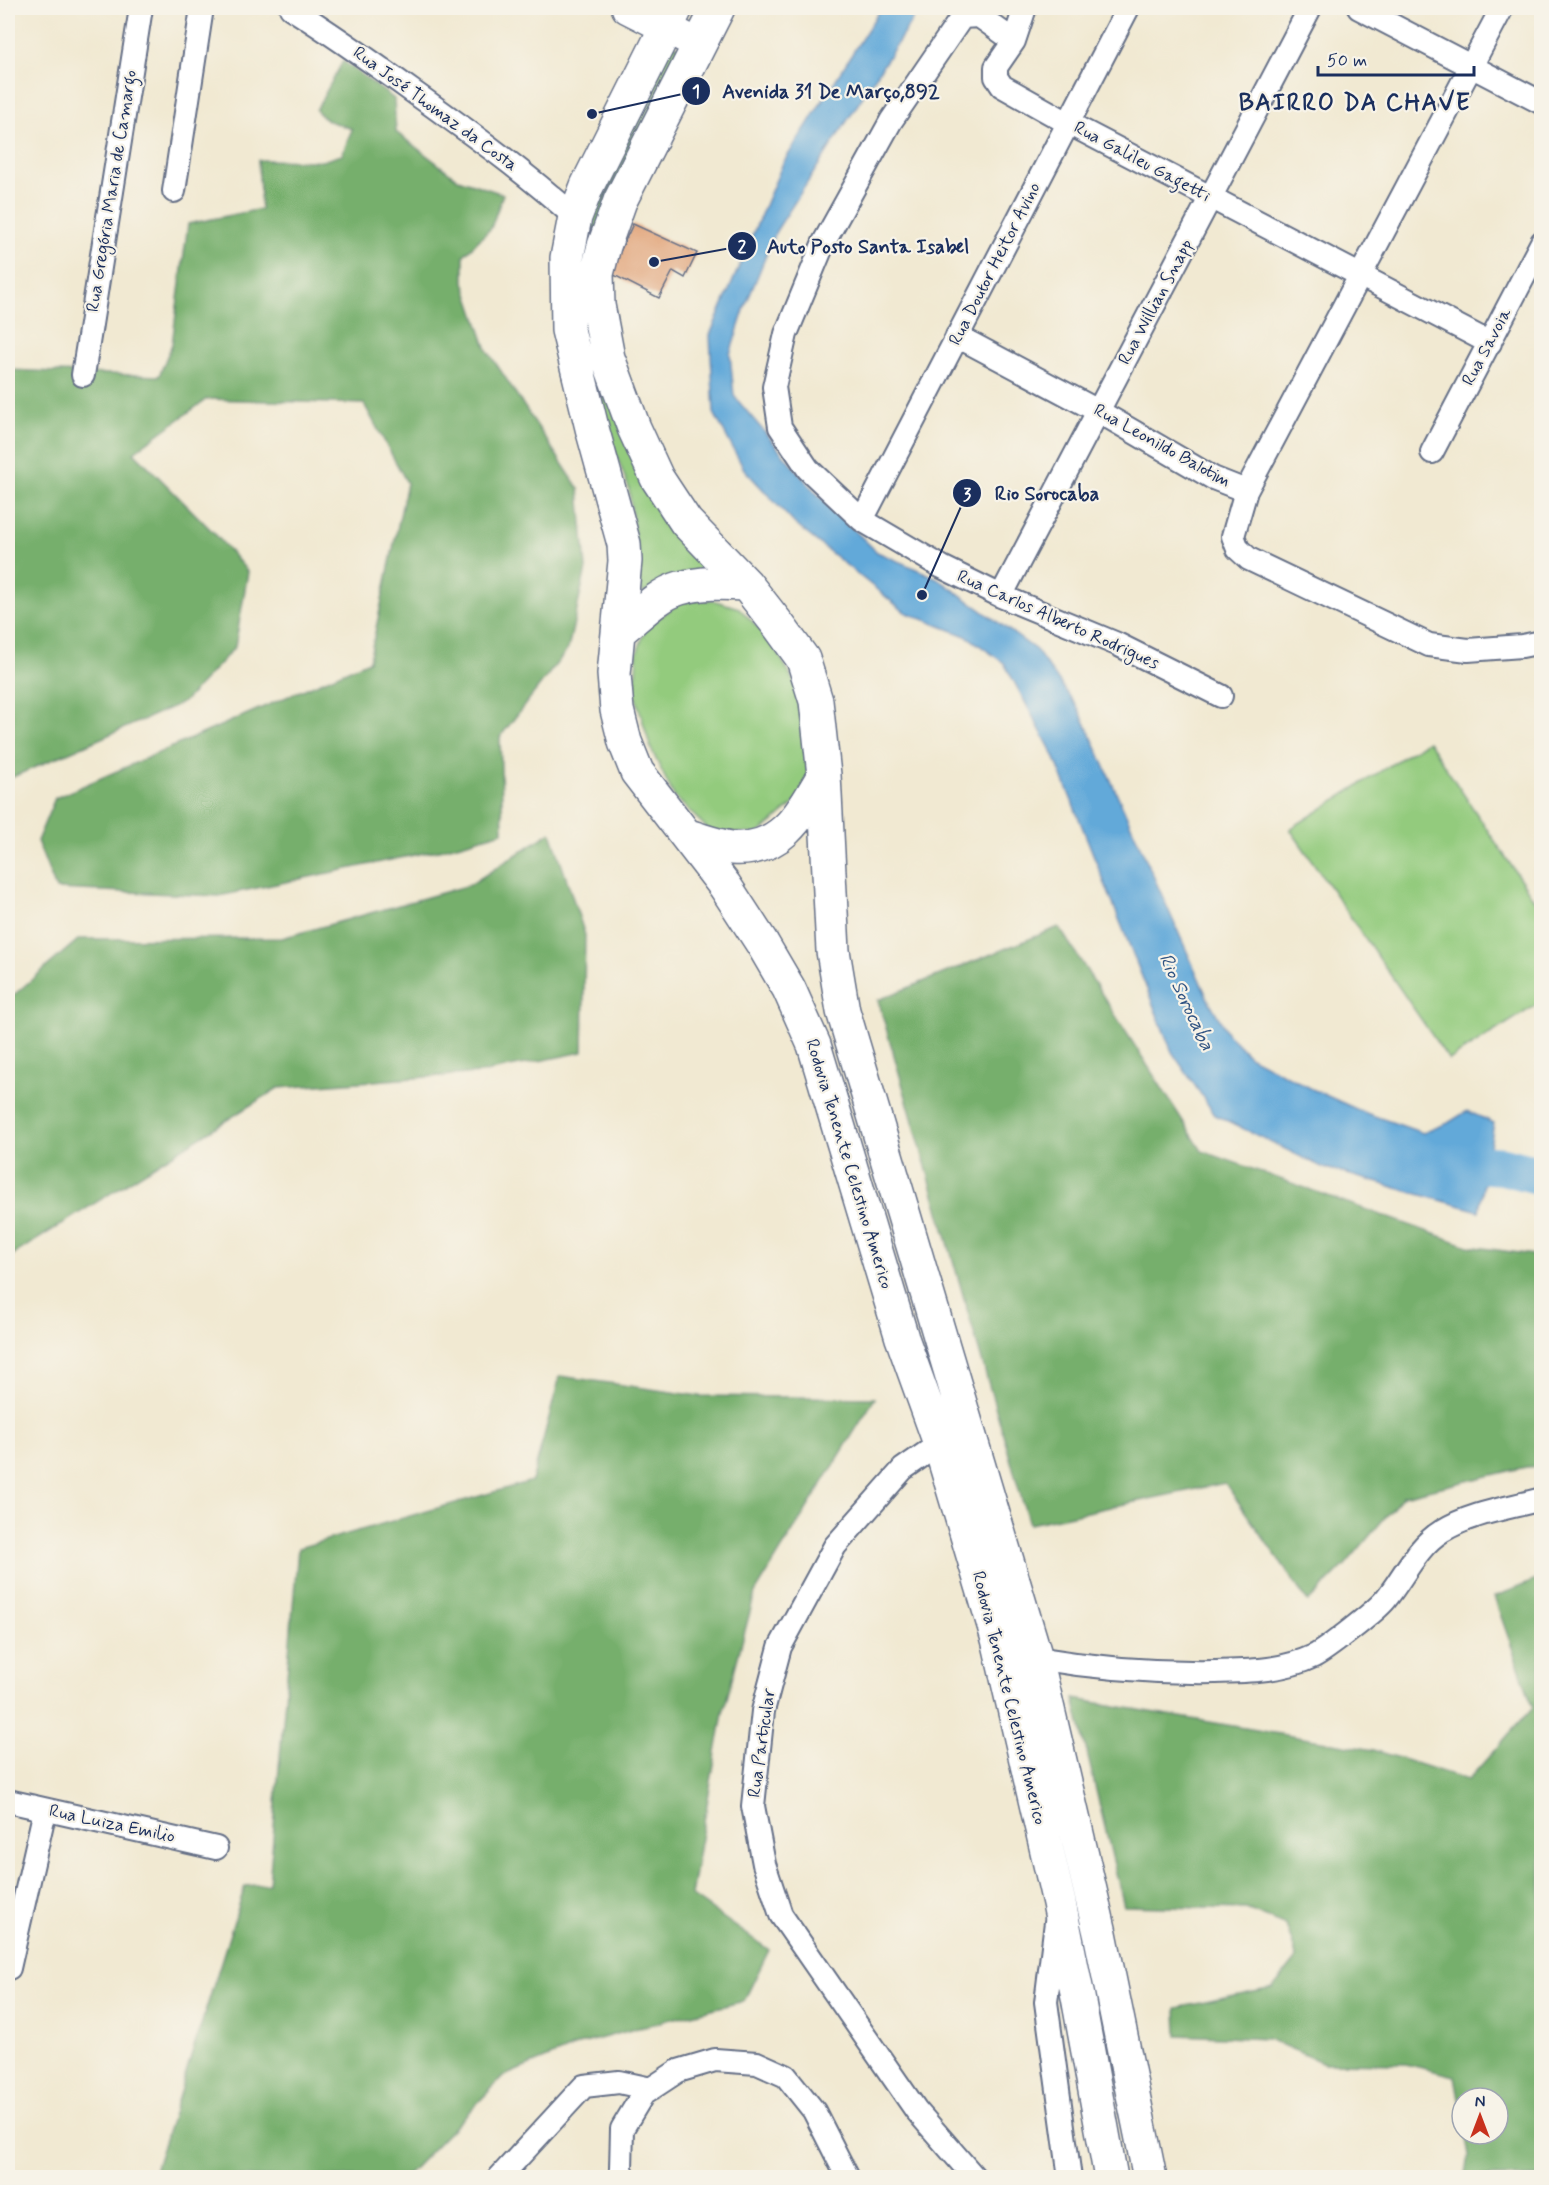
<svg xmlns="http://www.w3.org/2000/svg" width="1549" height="2185" font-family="Mynerve,sans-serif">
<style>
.green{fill:#93cb7d;stroke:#577d6e;stroke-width:1.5}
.forest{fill:#76af6c;stroke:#486f65;stroke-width:1.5}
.water{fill:#62a9d9;stroke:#3e6c9c;stroke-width:1.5}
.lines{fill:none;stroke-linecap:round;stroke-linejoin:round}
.river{stroke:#62a9d9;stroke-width:38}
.building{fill:#e0a075}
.minor-casing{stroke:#667087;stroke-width:26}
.major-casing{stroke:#667087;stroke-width:33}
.highway-casing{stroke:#667087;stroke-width:36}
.path{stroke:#667087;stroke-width:4;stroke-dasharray:4.5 4.5;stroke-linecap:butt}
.minor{stroke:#fff;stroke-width:22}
.major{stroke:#fff;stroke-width:30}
.highway{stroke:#fff;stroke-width:33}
.labels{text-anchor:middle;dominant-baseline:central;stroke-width:4.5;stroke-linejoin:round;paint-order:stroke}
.street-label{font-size:18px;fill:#1b2f5e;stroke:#f7f3e8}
.water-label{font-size:20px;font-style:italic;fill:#305483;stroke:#f7f3e8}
.district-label{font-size:24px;font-weight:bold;letter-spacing:1.5px;fill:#1b2f5e;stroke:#f7f3e8}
.leader{fill:none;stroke:#1b2f5e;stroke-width:2}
.callout-dot{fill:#1b2f5e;stroke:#f7f3e8;stroke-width:2}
.mark-label{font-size:18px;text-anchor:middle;font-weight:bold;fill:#fff}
.callout-label{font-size:20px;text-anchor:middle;font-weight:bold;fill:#1b2f5e;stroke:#f7f3e8;stroke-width:4.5;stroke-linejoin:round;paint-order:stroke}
</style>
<rect width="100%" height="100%" fill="#f7f3e8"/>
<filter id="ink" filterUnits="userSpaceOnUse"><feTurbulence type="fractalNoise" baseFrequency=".0167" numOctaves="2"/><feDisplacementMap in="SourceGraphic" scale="12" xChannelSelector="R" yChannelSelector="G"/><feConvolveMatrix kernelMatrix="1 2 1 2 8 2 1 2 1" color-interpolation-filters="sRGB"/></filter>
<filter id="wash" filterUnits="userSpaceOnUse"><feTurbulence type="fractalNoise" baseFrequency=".008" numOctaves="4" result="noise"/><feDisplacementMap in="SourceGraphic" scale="24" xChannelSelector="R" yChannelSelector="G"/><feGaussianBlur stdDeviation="1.35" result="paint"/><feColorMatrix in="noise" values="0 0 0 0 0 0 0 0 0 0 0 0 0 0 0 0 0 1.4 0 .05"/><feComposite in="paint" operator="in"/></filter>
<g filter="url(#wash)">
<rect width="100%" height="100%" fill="#f1e9d2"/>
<!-- green -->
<path class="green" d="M671,44L686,50L601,218L633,459L660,516L685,548L715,574L641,593L629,488L584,371L575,250Z
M712,600L739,608L772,642L800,693L808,775L804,795L758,834L711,832L674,796L651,749L635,695L637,653L646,628L680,602Z
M1428,741L1541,910V1002L1449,1060L1290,829Z"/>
<!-- forest -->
<path class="forest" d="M343,61L394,99L396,132L458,179L503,194L491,228L464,255V282L487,350L579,489L586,569L568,649L500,737L503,832L443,849L219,896L56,889L37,841L55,798L369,661L407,483L364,404L207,399L134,452L215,534L248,572L235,647L184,702L8,779V370L159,376L172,344L188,224L261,209L258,160L322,161L342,155L352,129L326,120L316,110Z
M551,832L585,935L583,1052L481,1073L278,1088L8,1258V1000L79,939L282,938L470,885Z
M1059,927L1202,1151L1468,1246L1541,1256V1466L1526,1467L1403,1496L1346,1564L1308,1602L1225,1483L1029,1524L878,1000Z
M560,1376L699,1396L875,1398L755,1593L723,1713L691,1895L769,1950L744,2001L667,2020L581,2044L504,2076L405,2177H153L245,1886L269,1884L298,1548L532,1481Z
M1541,1578V2177H1465L1469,2156L1465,2134H1498V2098H1462V2115L1455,2076L1406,2064L1324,2063L1268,2039L1177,2035L1176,2008L1273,1988L1297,1958L1286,1925L1246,1909L1124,1906L1074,1699L1374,1750L1468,1780L1533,1707L1494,1597Z"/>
<!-- water -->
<path class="water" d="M881,8H920L776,231L745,307L730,354L734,396L815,492L877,552L937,578L1036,650L1078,708L1089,731L1208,999L1228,1034L1249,1056L1312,1089L1363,1112L1423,1133L1448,1123L1467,1111L1494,1123L1479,1211L1322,1167L1215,1115L1172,1052L1054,756L1004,663L968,637L905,612L795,524L744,469L714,413L710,335L783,163Z"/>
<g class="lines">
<!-- river -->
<path class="river" d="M1437,1161L1503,1166L1542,1176"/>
</g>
<g id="blocks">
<!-- building -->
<path class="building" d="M633,224L697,253L685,278L673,271L659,298L610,273Z"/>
</g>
</g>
<g filter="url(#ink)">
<use href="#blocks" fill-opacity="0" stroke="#667087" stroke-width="1.5"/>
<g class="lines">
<!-- minor casing -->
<g class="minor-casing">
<path id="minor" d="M291,8C332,34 372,62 412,91C468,131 524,171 575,217
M1025,8L1014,41L996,67V77L1002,86L1068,123L1490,343
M1359,8L1542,103
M1502,8L1246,491L1233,536L1238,549L1249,559L1429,645L1468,650L1522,646L1542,642
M1014,41L979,16L962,17L891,121L824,242L786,334L774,387L780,427L808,469L862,520L942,567L1001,596L1117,644L1221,696
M174,191L202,8
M957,336L1098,411L1213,478L1246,491
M83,375L141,8
M1432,452L1542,242
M862,520L1128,8
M1001,596L1310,8
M939,1444L903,1469L835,1546L780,1647L763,1711L753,1806L764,1864L781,1915L916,2110L975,2178
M1036,1658C1095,1668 1156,1673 1216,1672C1250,1671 1282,1671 1314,1656C1326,1650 1376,1611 1385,1600C1404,1577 1416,1547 1442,1531C1471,1513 1509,1508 1542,1499
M8,1801L216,1848
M1056,1922L1046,2002L1070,2178
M9,1968L45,1810
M499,2178L584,2086L619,2082L651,2089
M625,2178L621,2169L622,2129L643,2094L678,2071L715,2060L757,2063L786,2076L814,2111L848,2178"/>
</g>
<!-- major casing -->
<g class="major-casing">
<path id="major" d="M627,8L700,45"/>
</g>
<!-- highway casing -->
<g class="highway-casing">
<path id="highway" d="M676,8L587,186L575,217L567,258L568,330L593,432L624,544L625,561L614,674L617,710L625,742L637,772L725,886L762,943L789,989L814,1045L902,1338L937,1435L998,1639L1059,1903L1078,1997L1111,2178
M718,8L620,201L604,246L597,274L598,305L608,358L634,428L657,478L686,522L746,584L779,626L803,659L816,701L824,775L833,951L843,1011L1036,1658L1100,1933L1150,2178
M619,631C637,617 658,594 680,588C702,582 724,583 746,584
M687,836C702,840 718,846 732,848C783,852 802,812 824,775"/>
</g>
<!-- path -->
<path class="path" d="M1539,664V771L1542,779"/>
<!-- minor -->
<use href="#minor" class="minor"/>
<!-- major -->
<use href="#major" class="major"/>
<!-- highway -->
<use href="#highway" class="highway"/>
</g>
</g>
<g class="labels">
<!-- street labels -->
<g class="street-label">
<text transform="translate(435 109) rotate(36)">Rua José Thomaz da Costa</text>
<text transform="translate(1142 162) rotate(28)">Rua Galileu Gagetti</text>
<text transform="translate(112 191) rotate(-81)">Rua Gregória Maria de Camargo</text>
<text transform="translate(995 264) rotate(-63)">Rua Doutor Heitor Avino</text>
<text transform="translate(1156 302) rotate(-62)">Rua Willian Snapp</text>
<text transform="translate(1487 347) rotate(-62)">Rua Savoia</text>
<text transform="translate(1162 446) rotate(29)">Rua Leonildo Balotim</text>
<text transform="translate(1058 620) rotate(24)">Rua Carlos Alberto Rodrigues</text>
<text transform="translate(849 1164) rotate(73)">Rodovia Tenente Celestino Americo</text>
<text transform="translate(1009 1698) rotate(76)">Rodovia Tenente Celestino Americo</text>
<text transform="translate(762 1743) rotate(-82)">Rua Particular</text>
<text transform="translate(112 1824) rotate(12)">Rua Luiza Emilio</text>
</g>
<!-- water labels -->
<g class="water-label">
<text transform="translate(1186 1002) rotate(65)">Rio Sorocaba</text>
</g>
<!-- district labels -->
<g class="district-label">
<text x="1355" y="103">BAIRRO DA CHAVE</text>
</g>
</g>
<!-- callouts -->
<path class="leader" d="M592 114L696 91M654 262L742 246M922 595L967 493"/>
<g class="callout-dot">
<circle cx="592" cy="114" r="6"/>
<circle cx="654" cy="262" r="6"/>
<circle cx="922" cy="595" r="6"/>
<circle cx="696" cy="91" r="15"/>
<circle cx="742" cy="246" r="15"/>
<circle cx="967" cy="493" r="15"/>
</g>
<g class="mark-label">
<text x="696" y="97">1</text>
<text x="742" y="252">2</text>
<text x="967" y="500">3</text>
</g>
<g class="callout-label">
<text x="831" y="98">Avenida 31 De Março,892</text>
<text x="868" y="253">Auto Posto Santa Isabel</text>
<text x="1047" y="500">Rio Sorocaba</text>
</g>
<!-- margin -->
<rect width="1549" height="2185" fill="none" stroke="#f7f3e8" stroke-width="30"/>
<!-- north arrow -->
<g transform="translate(1480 2116)"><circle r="28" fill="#f7f3e8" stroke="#9fa5b1" stroke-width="1.5"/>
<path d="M0-4.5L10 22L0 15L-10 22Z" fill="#c8321e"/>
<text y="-9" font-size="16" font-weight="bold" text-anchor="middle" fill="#1b2f5e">N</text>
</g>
<!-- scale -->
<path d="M1318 66v9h156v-9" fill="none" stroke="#1b2f5e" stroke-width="3"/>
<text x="1327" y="66" font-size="18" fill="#1b2f5e" stroke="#f7f3e8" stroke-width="4.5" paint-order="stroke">50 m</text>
</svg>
